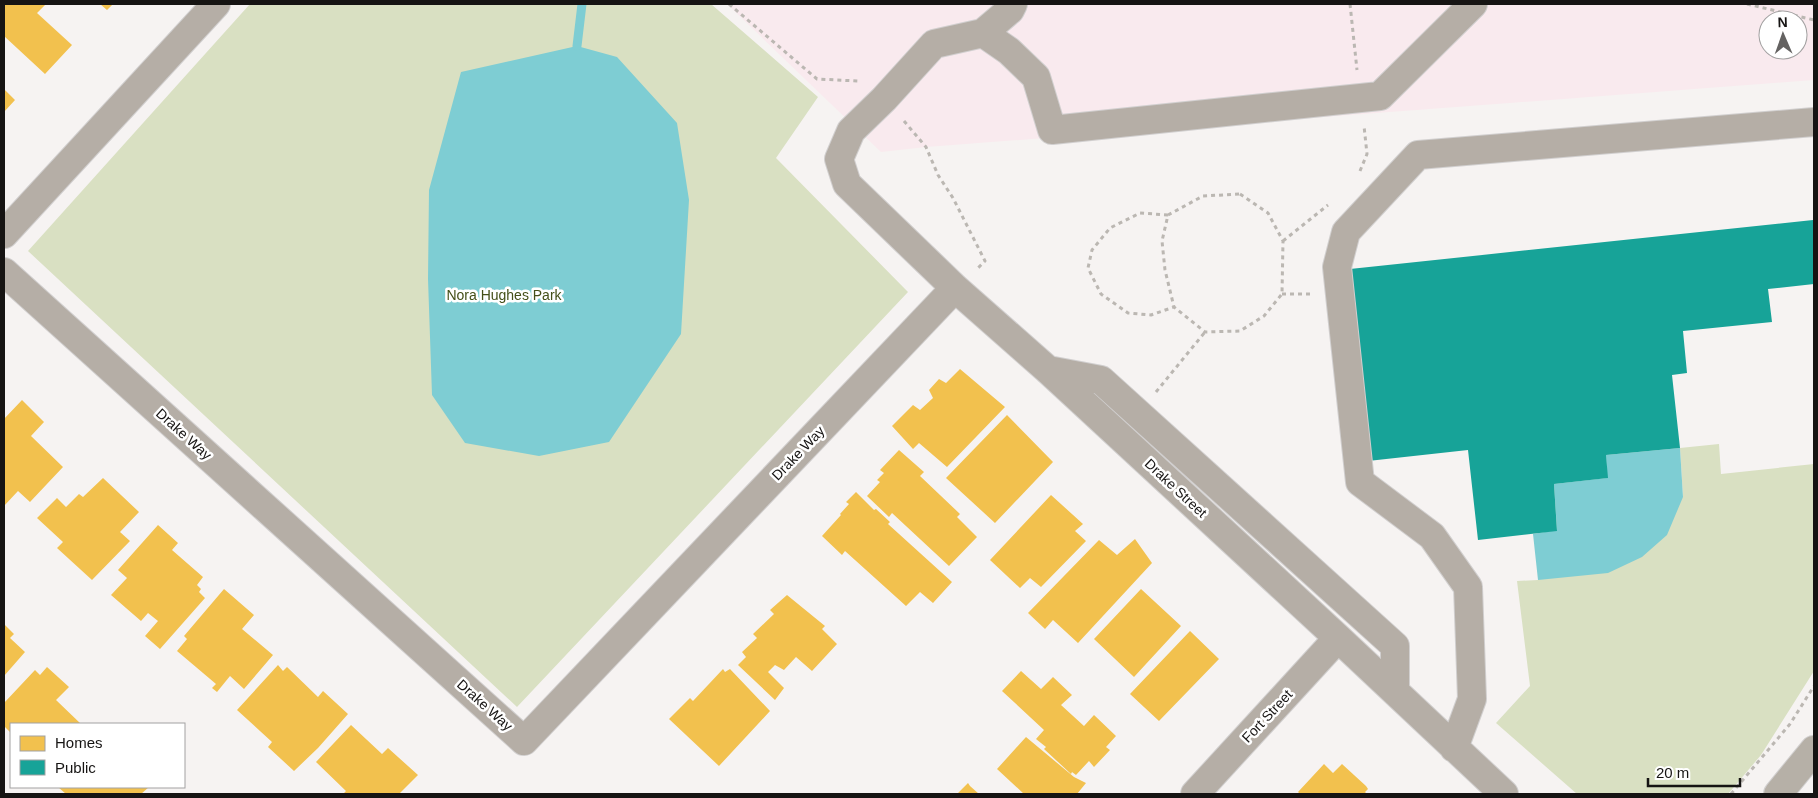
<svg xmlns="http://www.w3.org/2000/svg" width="1818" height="798" font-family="Arial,sans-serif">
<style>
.education{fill:#f9eaee;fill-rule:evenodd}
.green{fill:#d9e0c2}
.water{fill:#7ecdd3}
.homes{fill:#f2c14e}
.public{fill:#17a398}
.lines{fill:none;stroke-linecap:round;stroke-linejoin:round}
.stream{stroke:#7ecdd3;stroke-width:9}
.minor-casing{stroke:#d1cfcf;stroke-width:30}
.major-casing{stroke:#d1cfcf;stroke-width:30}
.path{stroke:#bbb7b2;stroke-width:3;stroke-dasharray:4 4;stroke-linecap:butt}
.minor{stroke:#b5aea6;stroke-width:28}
.major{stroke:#b6b0a7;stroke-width:28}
.labels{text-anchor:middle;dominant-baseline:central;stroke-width:5;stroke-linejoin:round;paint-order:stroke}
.park-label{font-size:14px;fill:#444f18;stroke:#fff}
.street-label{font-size:14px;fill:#161413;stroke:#fff}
</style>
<rect width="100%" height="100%" fill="#f6f3f2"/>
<!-- education -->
<path class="education" d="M727,4H1814V80L926,147L881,152ZM1768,20H1798V50H1768Z"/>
<!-- green -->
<path class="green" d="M250,4H711L818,97L776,158L908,292L517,707L28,251Z
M1719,444L1721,474L1814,464V671L1761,755L1728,794H1577L1496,723L1530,686L1517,581L1538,580L1683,497L1680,448Z"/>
<!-- water -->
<path class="water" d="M577,46L617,57L677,123L689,200L681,334L609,442L539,456L465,443L432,395L428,279L429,190L461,72Z
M1680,448L1683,497L1667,535L1642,557L1608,573L1538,580L1533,534L1557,530L1554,484L1607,478L1606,455Z"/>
<!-- homes -->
<path class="homes" d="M4,4H46L37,13L72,45L45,74L4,36Z
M100,4H113L107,10Z
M4,89L15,100L4,112Z
M960,369L1005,407L947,467L919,443L913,449L892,426L913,405L920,410L933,398L929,390L939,379L946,383Z
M22,400L44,422L31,436L63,467L30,502L18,491L4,506V419Z
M1007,415L1053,462L995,523L946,478Z
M899,450L924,472L920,476L960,514L957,517L977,537L949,566L892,513L889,517L867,496L880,482L877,480L884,473L880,470Z
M103,478L139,512L120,532L130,541L92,580L57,548L63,542L37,518L57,498L66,507L79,494L83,497Z
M856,492L874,510L876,509L890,522L888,524L952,582L933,603L920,592L906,606L845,551L842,555L822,536L841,515L840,514L849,504L846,502Z
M1051,495L1083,524L1075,531L1086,541L1041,587L1030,578L1020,588L990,560Z
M158,525L178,543L172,550L203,577L197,585L201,589L199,592L205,598L160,649L145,636L158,621L148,613L141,621L111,595L127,578L118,570Z
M1135,539L1152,563L1078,643L1053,620L1045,629L1028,613L1099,540L1117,555Z
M224,589L254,615L242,629L273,655L244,689L230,676L217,692L212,688L216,684L177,651L187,639L184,636Z
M1141,589L1181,626L1134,677L1094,639Z
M787,595L825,626L822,629L837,644L812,671L796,657L784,670L775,665L768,672L784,688L775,700L738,665L746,657L742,652L757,638L753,634L774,614L770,610Z
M4,624L14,634L10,638L25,652L4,676Z
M1190,631L1219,659L1159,721L1130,694Z
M278,665L283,671L287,667L318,697L323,691L348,714L318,748L294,771L268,747L272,742L237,710Z
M47,667L69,687L56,700L81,724H11V733L4,726V703L35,670L40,675Z
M723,669L725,672L730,669L770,711L719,766L669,719L690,698L693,701Z
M1021,671L1041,689L1053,677L1072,695L1061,705L1084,726L1094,715L1116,736L1106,747L1110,750L1094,767L1089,761L1076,775L1072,772L1071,774L1044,749L1046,747L1036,739L1044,730L1002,691Z
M351,725L382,754L388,748L418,775L399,794H343L346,791L316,762Z
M1026,737L1074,777L1086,783L1077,794H1024L997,769Z
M1324,764L1333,773L1342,764L1366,786L1368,789L1365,792L1367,794H1300L1298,792Z
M968,783L970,786L979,794H957Z
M58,787H149L141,794H66Z"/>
<!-- public -->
<path class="public" d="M1813,220L1814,284L1768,289L1772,322L1683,331L1687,373L1672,375L1680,448L1606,455L1608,478L1554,484L1557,531L1478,540L1468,450L1368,461L1350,269Z"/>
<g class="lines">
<!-- stream -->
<path class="stream" d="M577,46L582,4"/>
<!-- minor casing -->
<g class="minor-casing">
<path id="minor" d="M1013,4L1010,10L983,33L934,44L884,99L851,131L839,159L847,184L955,288L1048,370L1338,638L1504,794
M983,33L1009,51L1036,77L1052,130L1380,96L1473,4
M4,234L216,4
M4,272L524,741L955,288
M1048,370L1101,380L1395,646V691
M1454,748L1472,699L1468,587L1432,536L1360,482L1337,267L1346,232L1418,155L1814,122
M1195,794L1338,638"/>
</g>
<!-- major casing -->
<g class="major-casing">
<path id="major" d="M1778,794L1814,750"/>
</g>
<!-- path -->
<path class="path" d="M729,4L817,79L858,81
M1350,4L1357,70
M1747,4L1814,20
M904,121L926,147L938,175L953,198L985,261L978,268
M1360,171L1367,154L1364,126
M1240,194L1268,213L1283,241L1282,294L1264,316L1240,331L1205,332L1174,307L1165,270L1162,241L1168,215L1203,196Z
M1168,215L1140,213L1110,228L1092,250L1088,268L1101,294L1128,313L1151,315L1174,307
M1283,241L1328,205
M1282,294H1311
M1156,392L1205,332
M1731,794L1790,724L1814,686"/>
<!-- minor -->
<use href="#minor" class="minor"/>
<!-- major -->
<use href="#major" class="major"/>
</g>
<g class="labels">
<!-- park labels -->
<g class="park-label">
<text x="504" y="295">Nora Hughes Park</text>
</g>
<!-- street labels -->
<g class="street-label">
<text transform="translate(184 434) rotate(42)">Drake Way</text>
<text transform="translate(798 453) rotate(-46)">Drake Way</text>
<text transform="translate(1176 488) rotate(43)">Drake Street</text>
<text transform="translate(485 705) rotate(42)">Drake Way</text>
<text transform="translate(1267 716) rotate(-47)">Fort Street</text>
</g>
</g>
<!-- border -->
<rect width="1818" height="798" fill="none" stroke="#161413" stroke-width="10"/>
<!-- legend -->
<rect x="10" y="723" width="175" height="65" fill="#ffffff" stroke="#a2a1a1"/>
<rect x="20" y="736" width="25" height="15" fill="#f2c14e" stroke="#a2a1a1"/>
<text x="55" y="748" font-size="15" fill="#161413">Homes</text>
<rect x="20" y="760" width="25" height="15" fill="#17a398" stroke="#a2a1a1"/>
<text x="55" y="773" font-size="15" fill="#161413">Public</text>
<!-- north arrow -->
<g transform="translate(1783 35) rotate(358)"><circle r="24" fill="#ffffff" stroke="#a2a1a1"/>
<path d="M0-4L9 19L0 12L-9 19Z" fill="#646261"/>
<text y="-8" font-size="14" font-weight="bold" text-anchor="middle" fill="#161413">N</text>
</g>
<!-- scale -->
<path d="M1648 778v8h92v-8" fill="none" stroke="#161413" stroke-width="2.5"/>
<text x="1656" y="778" font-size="15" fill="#161413" stroke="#ffffff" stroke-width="4" paint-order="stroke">20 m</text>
</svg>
